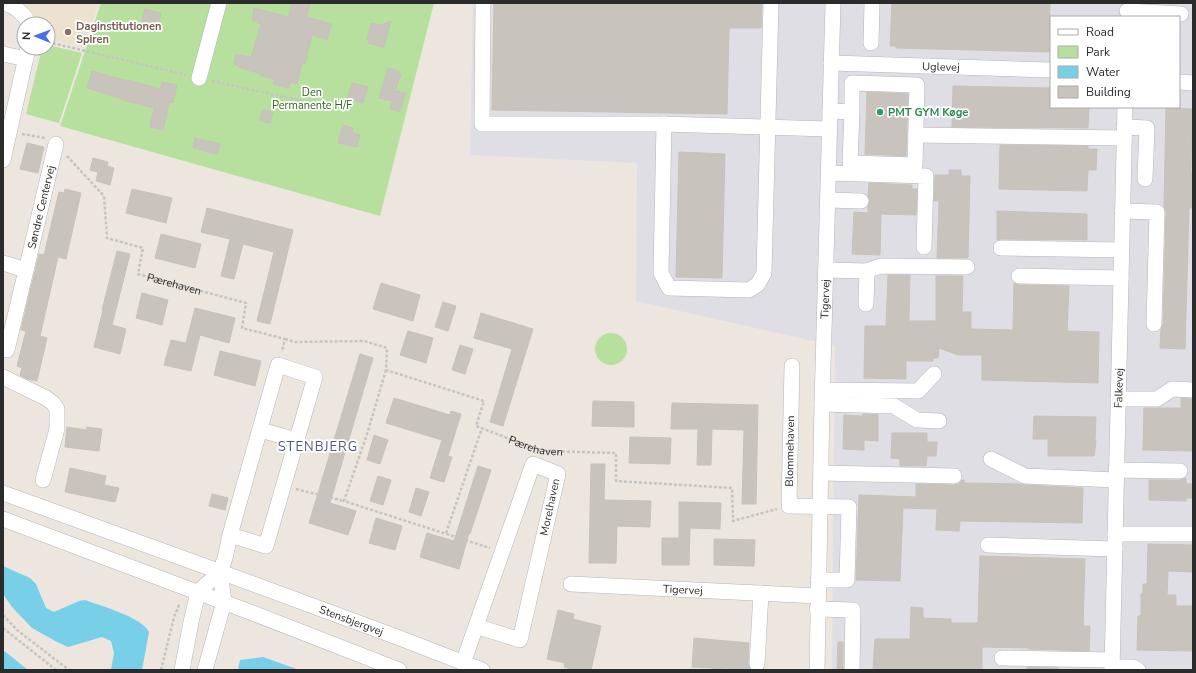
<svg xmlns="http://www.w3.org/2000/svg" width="1196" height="673" font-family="'Nunito Sans',sans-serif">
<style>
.industrial{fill:#e0dee5;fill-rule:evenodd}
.education{fill:#ede2cf}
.green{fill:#b7e09e}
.water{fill:#77cfe8}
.building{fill:#c8c4bd;stroke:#c8c1b8}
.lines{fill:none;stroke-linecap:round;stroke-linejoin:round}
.minor-casing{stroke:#b2b5be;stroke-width:16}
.path{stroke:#c4c4c4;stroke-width:2.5;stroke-dasharray:3 2;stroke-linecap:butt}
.minor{stroke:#fff;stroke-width:15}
.education-dot{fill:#8d6e63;stroke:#fff;stroke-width:1.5}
.leisure-dot{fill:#2e9e5b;stroke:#fff;stroke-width:1.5}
.labels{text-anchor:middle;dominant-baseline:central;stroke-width:3.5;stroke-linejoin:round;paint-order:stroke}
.education-label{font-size:11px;font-weight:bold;fill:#785e54;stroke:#fff;text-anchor:start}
.street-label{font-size:11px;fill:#2b2b2b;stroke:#fff}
.park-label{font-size:11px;fill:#30651e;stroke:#fff}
.leisure-label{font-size:11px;font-weight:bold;fill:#27864d;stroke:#fff;text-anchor:start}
.quarter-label{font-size:13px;letter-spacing:1px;fill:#4e577a;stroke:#fff}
</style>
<rect width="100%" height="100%" fill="#ece6de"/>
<!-- industrial -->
<path class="industrial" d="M473,3H1193V670H832L835,346L636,301L637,163L470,155ZM1051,17H1179V107H1051Z"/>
<!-- education -->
<path class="education" d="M26,3H98L83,48L48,39V24H37L35,14Z"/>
<!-- green -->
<path class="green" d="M101,3H434L380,216L60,126Z
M48,45L82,53L59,123L26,114L42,48H48Z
M595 349a16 16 0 1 1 32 0a16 16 0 1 1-32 0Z"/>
<!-- water -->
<path class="water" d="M3,566L30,578L36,584L46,608L54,612L79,601L85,600C101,606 142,617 149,632L142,670H111L114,653L111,641L102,637L68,647L57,642L32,628L12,607L3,594Z
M3,650L28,670H3Z
M263,657L299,670H238L240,660Z"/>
<!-- building -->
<path class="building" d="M292,3H310L307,17L331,24L327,40L312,35L305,64L302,63L297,84L290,82L289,88L273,84L275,79L261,76V74L238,67V65L234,64L236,54L251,57L261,24L257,23L258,21L252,20L254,8L289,17Z
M494,3H762L761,28H729L727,114L492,110Z
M892,3H1050L1049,52L896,48V46H890Z
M145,9L161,13L157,29L141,25Z
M391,21L384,47L368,43L369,40L367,39L371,23L381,25Z
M388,68L399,71L398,73L401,74L395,91L405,93L400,112L390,109L392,101L379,98Z
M92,71L128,81V80L160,89L162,82L177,85L173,103L169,102L163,130L150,127L154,108L123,100V99L87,88Z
M352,83L368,87L363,103L347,99Z
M953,86L1051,88V107H1089L1088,128L952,127Z
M867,92L908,94L906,156L865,154Z
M1166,108L1192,109L1191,173H1193V208H1189L1185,349L1160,348L1161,330L1163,324L1166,212L1164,207Z
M263,110L273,112L270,123L259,121Z
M343,125L353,128L352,133L360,135L357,147L338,143Z
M195,138L220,144L217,154L193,148Z
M27,143L44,147L38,173L20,169Z
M1000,145L1088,146V149H1097L1096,170H1088L1087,191L999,189Z
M679,152L725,154L722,278L676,277Z
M93,158L108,162L107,166L114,168L110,185L96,181L98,172L90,170Z
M949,170H961V176H970L968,258H937L939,201H934L935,175H949Z
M869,183L912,185V189H917L916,215L881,214L880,255L852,254L854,212L868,213V206L870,201L868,196Z
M65,189L81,193L66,259L58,257L40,336L47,338L37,381L27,379L20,375L22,368L17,366L26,331L21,330L39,254L44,255L59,192L64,193Z
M132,189L172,198L166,223L126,213Z
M207,208L293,230L270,324L257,321L274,252L243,244L234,279L221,276L230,239L201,232Z
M997,211L1087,214V240L1001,239L997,240Z
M161,234L201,244L195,268L155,258Z
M117,251L130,254L112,325L126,329L120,354L94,347L103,310H102Z
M888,275H910L909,321H936V276H963L962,312H971V329L1013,330L1014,283L1019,285L1069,286L1067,331L1099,332L1098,383L982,380V355H958L939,348L938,358H933V361H906V379L864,378L865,326H886Z
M381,283L420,295L413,321L373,309Z
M142,293L168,300L162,325L136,318Z
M443,302L456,306L448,331L435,327Z
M195,308L235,318L229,343L200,335L191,371L164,365L171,340L186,343Z
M481,313L533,329L503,426L490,422L512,349L474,338Z
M408,331L433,338L426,363L400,355Z
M460,345L473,349L465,374L452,370Z
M220,351L261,361L255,386L214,375Z
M360,354L373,358L330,503L356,511L348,535L309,523Z
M394,398L450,415L451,411L461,414L448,456L452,457L444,482L430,478L442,440L386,423Z
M1181,398L1193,399V451L1143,450L1144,408H1181Z
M593,401L634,402V427L592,426Z
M672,403L758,405L756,504H742L744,430L712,429L711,465H697L698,429H671Z
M863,414L878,415V441L864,440V450L843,449L844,415L863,416Z
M1034,416L1096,417L1095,441H1096L1094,456H1048V439H1033Z
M67,427L86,430L87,427L102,429L99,451L65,447Z
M892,433H927V442H937L936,456H927L926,466H900V459L891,458Z
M374,435L388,440L380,464L367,460Z
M630,437L671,438L670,464L629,463Z
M591,464H605L604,500L651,501L650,527L617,526L616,563H589Z
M478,466L491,470L470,534L469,533L459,569L420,557L427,533L454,541Z
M70,468L106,476L104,485L119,488L115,502L65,492Z
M378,476L391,480L383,505L370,501Z
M1186,478V484H1193V498H1186V501L1149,500V480H1180Z
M962,480H964V483L1020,484L1025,485L1083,488L1082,523L960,521L959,531L936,530L937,509L903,508L900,581L856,580L859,495L916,497V484L954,485L959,484Z
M416,488L429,492L421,516L409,512Z
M212,494L228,498L225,510L209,506Z
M679,502L721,503L720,529L690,528L689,565H662V538H679Z
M376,518L402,526L395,550L369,543Z
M714,539L755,540L754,566L714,565Z
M1148,544L1193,545V572L1168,571L1167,595H1176V606H1193V651L1137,650L1138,616H1141V594H1143V584H1147Z
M980,556L1085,559L1083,626H1090L1089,651L1028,649V648L982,647V670H873L875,639H910L911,607L923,608V618L951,619V623H978Z
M558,610L574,614L573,619L601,626L591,670H575L564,667L565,663L547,659Z
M694,638L749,643L748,663L751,670L724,668V670H712L713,668L692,667Z
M838,642H843V670H837Z
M1027,667L1059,668V670H1027Z"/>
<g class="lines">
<!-- minor casing -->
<g class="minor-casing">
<g id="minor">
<path d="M4,3C15,6 25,14 29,24"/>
<path d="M483,3L482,124H664L829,129"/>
<path d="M1127,11L1181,14"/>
<path d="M871,43L872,3"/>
<path d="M3,54L26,59"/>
<path id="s3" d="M831,63L1051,70"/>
<path d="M199,78L219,3"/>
<path d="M1179,82L1193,83"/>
<path d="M830,111L852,112L850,163L915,165L917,85L852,83V112"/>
<path d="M664,124L661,273L669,288L749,290L758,284L764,273L771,3"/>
<path d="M1124,127L1147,128L1145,179"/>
<path d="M916,135L1124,138"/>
<path d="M3,160L28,48"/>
<path d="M829,173L926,176L924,247"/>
<path d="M828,200L861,201"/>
<path d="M1122,211L1157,212L1154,324"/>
<path d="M1001,248L1121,250"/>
<path d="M3,263L26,270"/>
<path d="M826,270L867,271L866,304"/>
<path d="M867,271L880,266L967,267"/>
<path d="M1019,276L1121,278"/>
<path id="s4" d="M7,350L56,144"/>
<path d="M792,366L789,506L849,507L847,580H818"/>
<path d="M3,377L46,398L53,403L57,409V429L43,480"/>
<path d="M823,390L918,391L934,374"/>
<path d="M1118,399H1157L1172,389L1193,390"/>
<path d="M822,404L894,406L917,420L939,421"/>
<path d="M260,430L297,440"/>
<path d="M991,459L1025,476L1116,480"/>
<path d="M1116,470L1180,471"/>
<path d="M821,473L954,476"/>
<path id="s5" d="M3,493L207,567L397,637L482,670"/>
<path d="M3,519L250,612L399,670"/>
<path d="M1115,534H1193"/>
<path d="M988,545L1115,549"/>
<path id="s6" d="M571,584L818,596"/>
<path d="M817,609L853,610L852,670"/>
<path d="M1002,658L1112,660"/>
<path d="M463,663C486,597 510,531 533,464L558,474L520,640L476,626"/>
<path d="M757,664L761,593"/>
<path d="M1112,667H1133L1138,670"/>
<path d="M182,670L191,622L198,592L220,572"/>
<path d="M205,670L224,602L220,572L225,558L230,535L278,365L315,377L266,546L230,535"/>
<path id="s7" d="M817,670L822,404L833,3"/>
<path id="s8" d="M1112,670L1125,107"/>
</g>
</g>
<!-- path -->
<g class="path">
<path d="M48,42L186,75"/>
<path d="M212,81L330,107"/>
<path d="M22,134L45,138"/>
<path id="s1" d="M67,156L104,196L107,238L143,248L138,274L246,303L242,328L285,339L282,352"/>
<path id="s2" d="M285,339L295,342L364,341L387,348L386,370L484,401L476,426L536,449L546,451L616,453V481L732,488L733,521L777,509"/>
<path d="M386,370L368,431L344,501L490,548"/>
<path d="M296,489L344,501"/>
<path d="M446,533L482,428"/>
<path d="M3,615L17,630L69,670"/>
<path d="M3,628L56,670"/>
<path d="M161,670L174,617L180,603"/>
</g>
<!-- minor -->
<use href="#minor" class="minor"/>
</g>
<!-- markers -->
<circle class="education-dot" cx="68" cy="32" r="4"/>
<circle class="leisure-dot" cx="880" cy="112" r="4"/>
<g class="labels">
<!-- education labels -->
<g class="education-label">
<text x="76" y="26">Daginstitutionen<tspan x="76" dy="13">Spiren</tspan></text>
</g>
<!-- street labels -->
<g class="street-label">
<text stroke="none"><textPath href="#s3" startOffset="110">Uglevej</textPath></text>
<text stroke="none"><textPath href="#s4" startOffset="147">Søndre Centervej</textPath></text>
<text stroke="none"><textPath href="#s1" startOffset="198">Pærehaven</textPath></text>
<text stroke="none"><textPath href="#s7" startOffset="371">Tigervej</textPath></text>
<text stroke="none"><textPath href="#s8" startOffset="282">Falkevej</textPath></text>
<text stroke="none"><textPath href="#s2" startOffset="318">Pærehaven</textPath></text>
<text transform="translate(790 451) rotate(-89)">Blommehaven</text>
<text transform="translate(550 507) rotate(-78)">Morelhaven</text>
<text stroke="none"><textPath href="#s6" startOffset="112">Tigervej</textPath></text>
<text stroke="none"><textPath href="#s5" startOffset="371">Stensbjergvej</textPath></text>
</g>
<!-- park labels -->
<g class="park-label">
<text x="312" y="92">Den<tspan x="312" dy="13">Permanente H/F</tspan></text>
</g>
<!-- leisure labels -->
<g class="leisure-label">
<text x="888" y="112">PMT GYM Køge</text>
</g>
<!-- quarter labels -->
<g class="quarter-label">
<text x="318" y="447">STENBJERG</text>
</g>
</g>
<!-- border -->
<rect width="1196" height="673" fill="none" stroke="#2b2b2b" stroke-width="8"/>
<!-- legend -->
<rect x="1050" y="16" width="130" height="92" fill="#ffffff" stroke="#aaaaaa"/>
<rect x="1058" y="29" width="20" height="6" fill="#ffffff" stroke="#aaaaaa"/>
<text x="1086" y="36" font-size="12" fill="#2b2b2b">Road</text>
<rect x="1058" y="46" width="20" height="12" fill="#b7e09e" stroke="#aaaaaa"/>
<text x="1086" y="56" font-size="12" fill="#2b2b2b">Park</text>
<rect x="1058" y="66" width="20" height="12" fill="#77cfe8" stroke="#aaaaaa"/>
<text x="1086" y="76" font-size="12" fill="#2b2b2b">Water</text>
<rect x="1058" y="86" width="20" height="12" fill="#c8c4bd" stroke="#aaaaaa"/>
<text x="1086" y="96" font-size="12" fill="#2b2b2b">Building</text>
<!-- north arrow -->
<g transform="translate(36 36) rotate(271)"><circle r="19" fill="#ffffff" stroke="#aaaaaa"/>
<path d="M0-3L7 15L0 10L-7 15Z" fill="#486ef0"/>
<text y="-6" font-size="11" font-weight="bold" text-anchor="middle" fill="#2b2b2b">N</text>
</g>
</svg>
